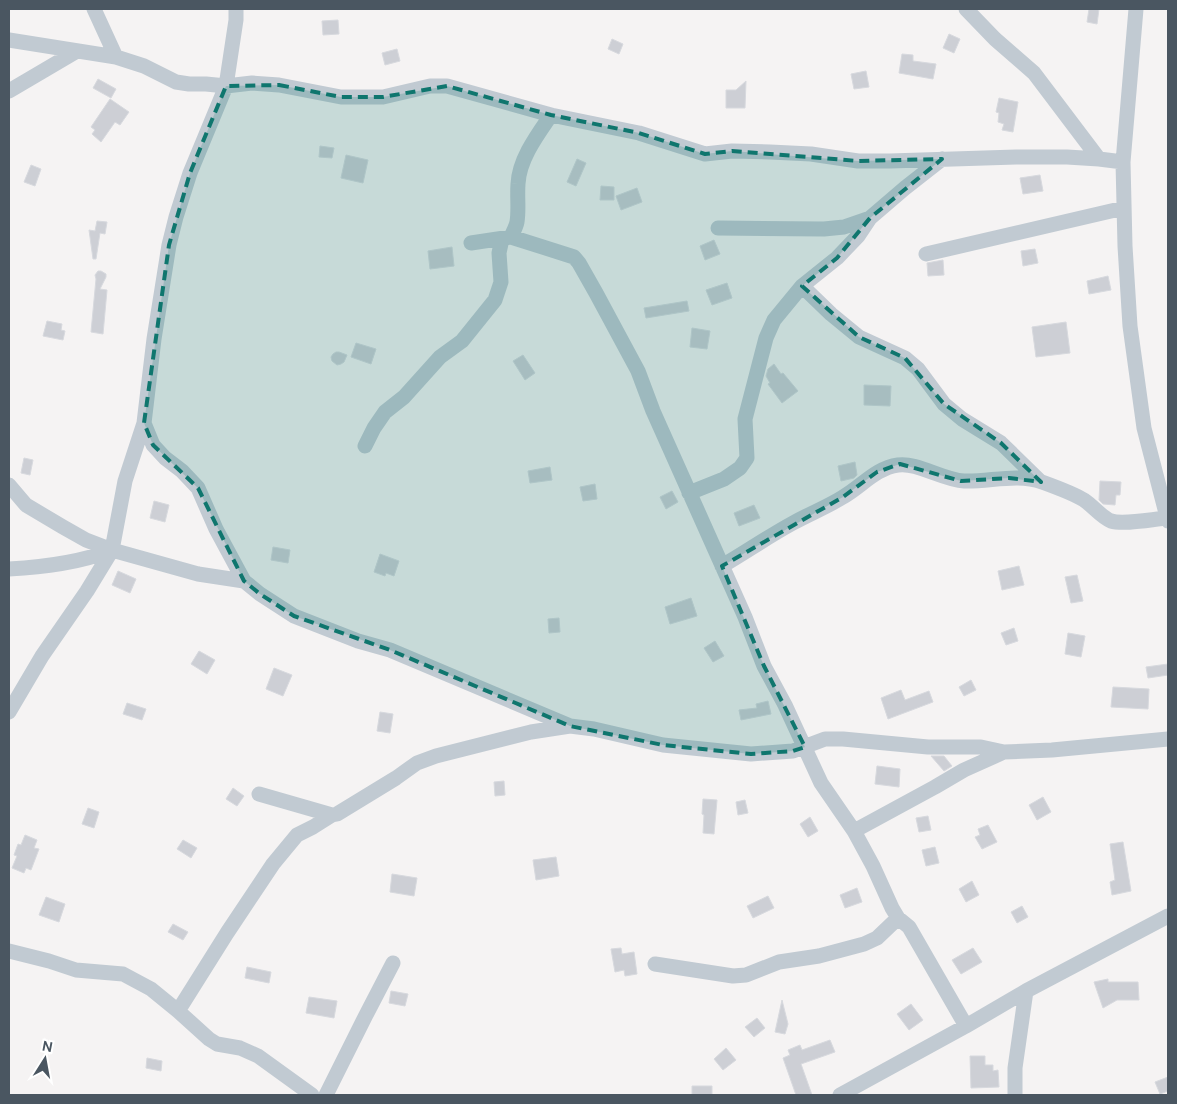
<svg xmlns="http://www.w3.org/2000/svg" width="1177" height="1104" font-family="'DM Sans',sans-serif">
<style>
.building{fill:#cdcfd5;stroke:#d7d9de}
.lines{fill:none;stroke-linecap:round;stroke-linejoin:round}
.minor{stroke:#c1cad2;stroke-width:15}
.marked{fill:#0f766e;fill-opacity:0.2;stroke:#0f766e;stroke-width:4;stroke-dasharray:10 6;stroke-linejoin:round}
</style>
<rect width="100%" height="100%" fill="#f5f3f3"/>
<!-- building -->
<path class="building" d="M1089,9H1099L1097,24L1087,22Z
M338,20L339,34L323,35L322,21Z
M949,34L960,39L954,53L943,48Z
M612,39L623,44L619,54L608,49Z
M397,49L400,61L385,65L382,53Z
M902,54L913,55V61L936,64L933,79L899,73Z
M866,71L869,87L854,89L851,74Z
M98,79L116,89L111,98L93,88Z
M746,81L745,108H726V90H736Z
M999,98L1018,102L1013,132L1002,130L1004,124L998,122L999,113L996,112Z
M110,99L129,112L120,125L115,122L101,142L92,134L95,130L91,127Z
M320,146L334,148L332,158L319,157Z
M346,155L368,160L363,183L341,178Z
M577,159L586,163L576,186L567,182Z
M31,165L41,169L35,186L24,182Z
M1040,175L1043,191L1023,194L1020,178Z
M601,186L614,187V200H600Z
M637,188L642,202L621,210L616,196Z
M97,221L107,222L105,234L100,233L96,259H93L89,230L95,231Z
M714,240L720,254L705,260L700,246Z
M452,247L454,266L430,269L428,251Z
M1035,249L1038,263L1023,266L1021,251Z
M943,260L944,275L928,276L927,263Z
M98,271H101L106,274V277L100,289L107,290L103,334L91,332L96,279L95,275Z
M1108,276L1111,290L1089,294L1087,281Z
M727,283L732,298L712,305L706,290Z
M687,301L689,311L646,318L644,308Z
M47,321L62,324L61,330L65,331L63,340L43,336Z
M1066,322L1070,353L1036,357L1032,327Z
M692,328L710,331L707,349L690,347Z
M356,343L376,349L371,364L351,357Z
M336,352H339L347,355L344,362L341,364L337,365L332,361L331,357L333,354Z
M523,355L535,373L525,380L513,361Z
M774,364L781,374L783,373L798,391L782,403L768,384L770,383L766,376L768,369Z
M864,385L891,386L890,406L864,405Z
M24,458L33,460L30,475L21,473Z
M855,462L857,475L854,478L841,481L838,466Z
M550,467L552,480L530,483L528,471Z
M1100,481L1121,482L1120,495H1116L1115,505L1103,504L1099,500Z
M595,484L597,499L583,501L580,487Z
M672,491L678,502L666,509L660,497Z
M154,501L169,505L165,522L150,518Z
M754,505L760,518L739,526L734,513Z
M273,547L290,550L288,563L271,560Z
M380,554L399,561L394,576L386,573L385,576L374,572Z
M1019,566L1024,585L1002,590L998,571Z
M118,571L136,579L130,593L112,585Z
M1077,575L1083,601L1071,603L1065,577Z
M691,598L697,616L670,624L665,607Z
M559,618L560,632L549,633L548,619Z
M1014,628L1018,641L1006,645L1001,633Z
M1068,633L1085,636L1081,657L1065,654Z
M715,641L724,656L713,662L704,648Z
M199,651L215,660L207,674L191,664Z
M1168,664V675L1148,678L1146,667Z
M274,668L292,675L283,696L266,689Z
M971,680L976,690L964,696L959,687Z
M1113,687L1149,689L1148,709L1111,707Z
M901,690L905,700L929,691L933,702L888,719L881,698Z
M768,701L771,714L741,720L739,710L757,708L756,704Z
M127,703L146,709L142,720L123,714Z
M380,712L393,714L390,733L377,731Z
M931,756H944L952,766L944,771Z
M877,766L900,769L899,787L875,784Z
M504,781L505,795L495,796L494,782Z
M233,788L244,796L237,806L226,799Z
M1043,797L1051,812L1037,820L1029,805Z
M703,799L717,800L714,834L703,833L704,815L702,814Z
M745,800L748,813L738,815L736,802Z
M88,808L99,812L94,828L82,824Z
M928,816L931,830L919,832L916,818Z
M810,817L818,831L808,837L800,824Z
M988,825L997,842L982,849L975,837L980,835L978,829Z
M25,835L37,840L34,848L39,849L31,870L26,868L24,873L12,868L17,856L14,855L18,844L21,845Z
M183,840L197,848L191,858L177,849Z
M1123,842L1131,891L1112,895L1110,882L1115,880L1110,844Z
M935,847L939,863L926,866L922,850Z
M556,857L559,876L536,880L533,860Z
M392,874L417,878L414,896L390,892Z
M972,881L979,895L966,902L959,889Z
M857,888L862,902L845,908L840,895Z
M768,896L774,908L753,918L747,906Z
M46,897L65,904L59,922L39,915Z
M1022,906L1028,917L1017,923L1011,912Z
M173,924L188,932L183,940L168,932Z
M621,948L622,954L634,952L637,974L625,976L624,970L615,972L611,949Z
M973,948L982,962L961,974L952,960Z
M247,967L271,972L269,983L245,978Z
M1108,979V982H1138L1139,1000H1117L1103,1008L1094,982Z
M391,991L408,994L405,1006L389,1003Z
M309,997L337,1001L334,1018L306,1013Z
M782,1000L788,1024L785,1034L775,1032Z
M911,1004L923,1020L909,1030L897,1014Z
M757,1018L765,1028L754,1037L745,1027Z
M830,1040L835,1052L801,1064L812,1095H796L783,1058L790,1055L788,1050L800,1045L802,1050Z
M726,1048L736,1060L723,1070L714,1059Z
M970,1056H985V1065H993V1071L998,1070L999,1087L971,1088Z
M147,1058L162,1061L161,1071L146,1068Z
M1168,1077V1091L1160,1094L1155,1082Z
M692,1086H712V1095H692Z"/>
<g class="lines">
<!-- minor -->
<path class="minor" d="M94,9L116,57
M966,9L995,39L1034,73L1099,159
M1136,9L1123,162L1125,246L1130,326L1144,428L1168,521
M9,40L116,57L144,66L176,82L189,84H206L226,86L252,83L279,85L341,97H383L430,86H447L551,115L639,133L705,154L732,151L770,152L811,154L858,161H890L1016,157H1067L1099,159L1123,162
M9,91L77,51
M718,228L824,229L844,227L870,218
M511,237C513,232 516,227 517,222C519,210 517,197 518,184C519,159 538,134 551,115
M471,243L511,237L574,257L579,263L596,293L638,371L653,411L745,617L764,666L785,705L821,783L854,831L873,866L892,908L898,918L909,927L966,1026
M926,254L1124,208
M802,286L831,314L859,337L905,358L918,369L944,404L962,419L1001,443L1041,482
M144,423L153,445L165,458L182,471L198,488L216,529L244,581L260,594L294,616L358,641L390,650L570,726L594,729L663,745L751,754L793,751L825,739H843L928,747H981L1004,752L1052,750L1168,739
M365,446L374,428L385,412L404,397L440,357L462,341L495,300L501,282L499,253L502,239
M9,485L26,505L63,527L86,540L112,550L198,574L244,581
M689,493L724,479L740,468L747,458L745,419L766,338L774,320L802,286L837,258L858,236L870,218L905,188L942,159
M722,566C746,552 769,536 793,523C809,514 827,507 843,497C862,486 876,468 898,465C917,462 943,480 964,481C990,482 1017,473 1042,482C1053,486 1076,495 1084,500C1093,506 1101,517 1111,521C1124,525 1153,519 1168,518
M9,569C44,567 79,563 112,550
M9,712L42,656L87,591L112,550L125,481L144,423L154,339L169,245L176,217L190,173L226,86L236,20V9
M259,794L332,815L337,814L396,778L417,763L436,756L531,732L570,726
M854,831L935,787L964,770L1004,752
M9,951L49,961L76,970L123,974L151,989L178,1011L209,1039L217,1044L240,1048L258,1056L312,1095
M655,964L733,976L746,975L779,962L819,956L864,944L877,938L898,918
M178,1011L227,933L273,864L297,835L313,827L332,815
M326,1095L366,1015L393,963
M840,1095L966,1026L1026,991L1168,916
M1015,1095V1068L1026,991"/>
</g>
<!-- marked area -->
<path class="marked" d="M279,85L341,97H383L447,86L551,115L639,133L705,154L732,151L858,161L942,159L870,218L837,258L802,286L859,337L905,358L944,404L1001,443L1041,482L1009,478L961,481L900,464L877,472L843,497L722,566L764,666L805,747L793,751L751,754L663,745L570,726L390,650L294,616L260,594L244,581L198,488L153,445L144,423L169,245L190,173L226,86Z"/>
<!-- border -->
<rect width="1177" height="1104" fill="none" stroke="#4a5661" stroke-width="20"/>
<!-- north arrow -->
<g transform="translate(45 1059) rotate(11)" stroke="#ffffff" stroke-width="4" paint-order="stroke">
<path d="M0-4L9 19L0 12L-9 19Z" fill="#4a5661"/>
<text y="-8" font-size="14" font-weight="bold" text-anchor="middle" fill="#4a5661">N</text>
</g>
</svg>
